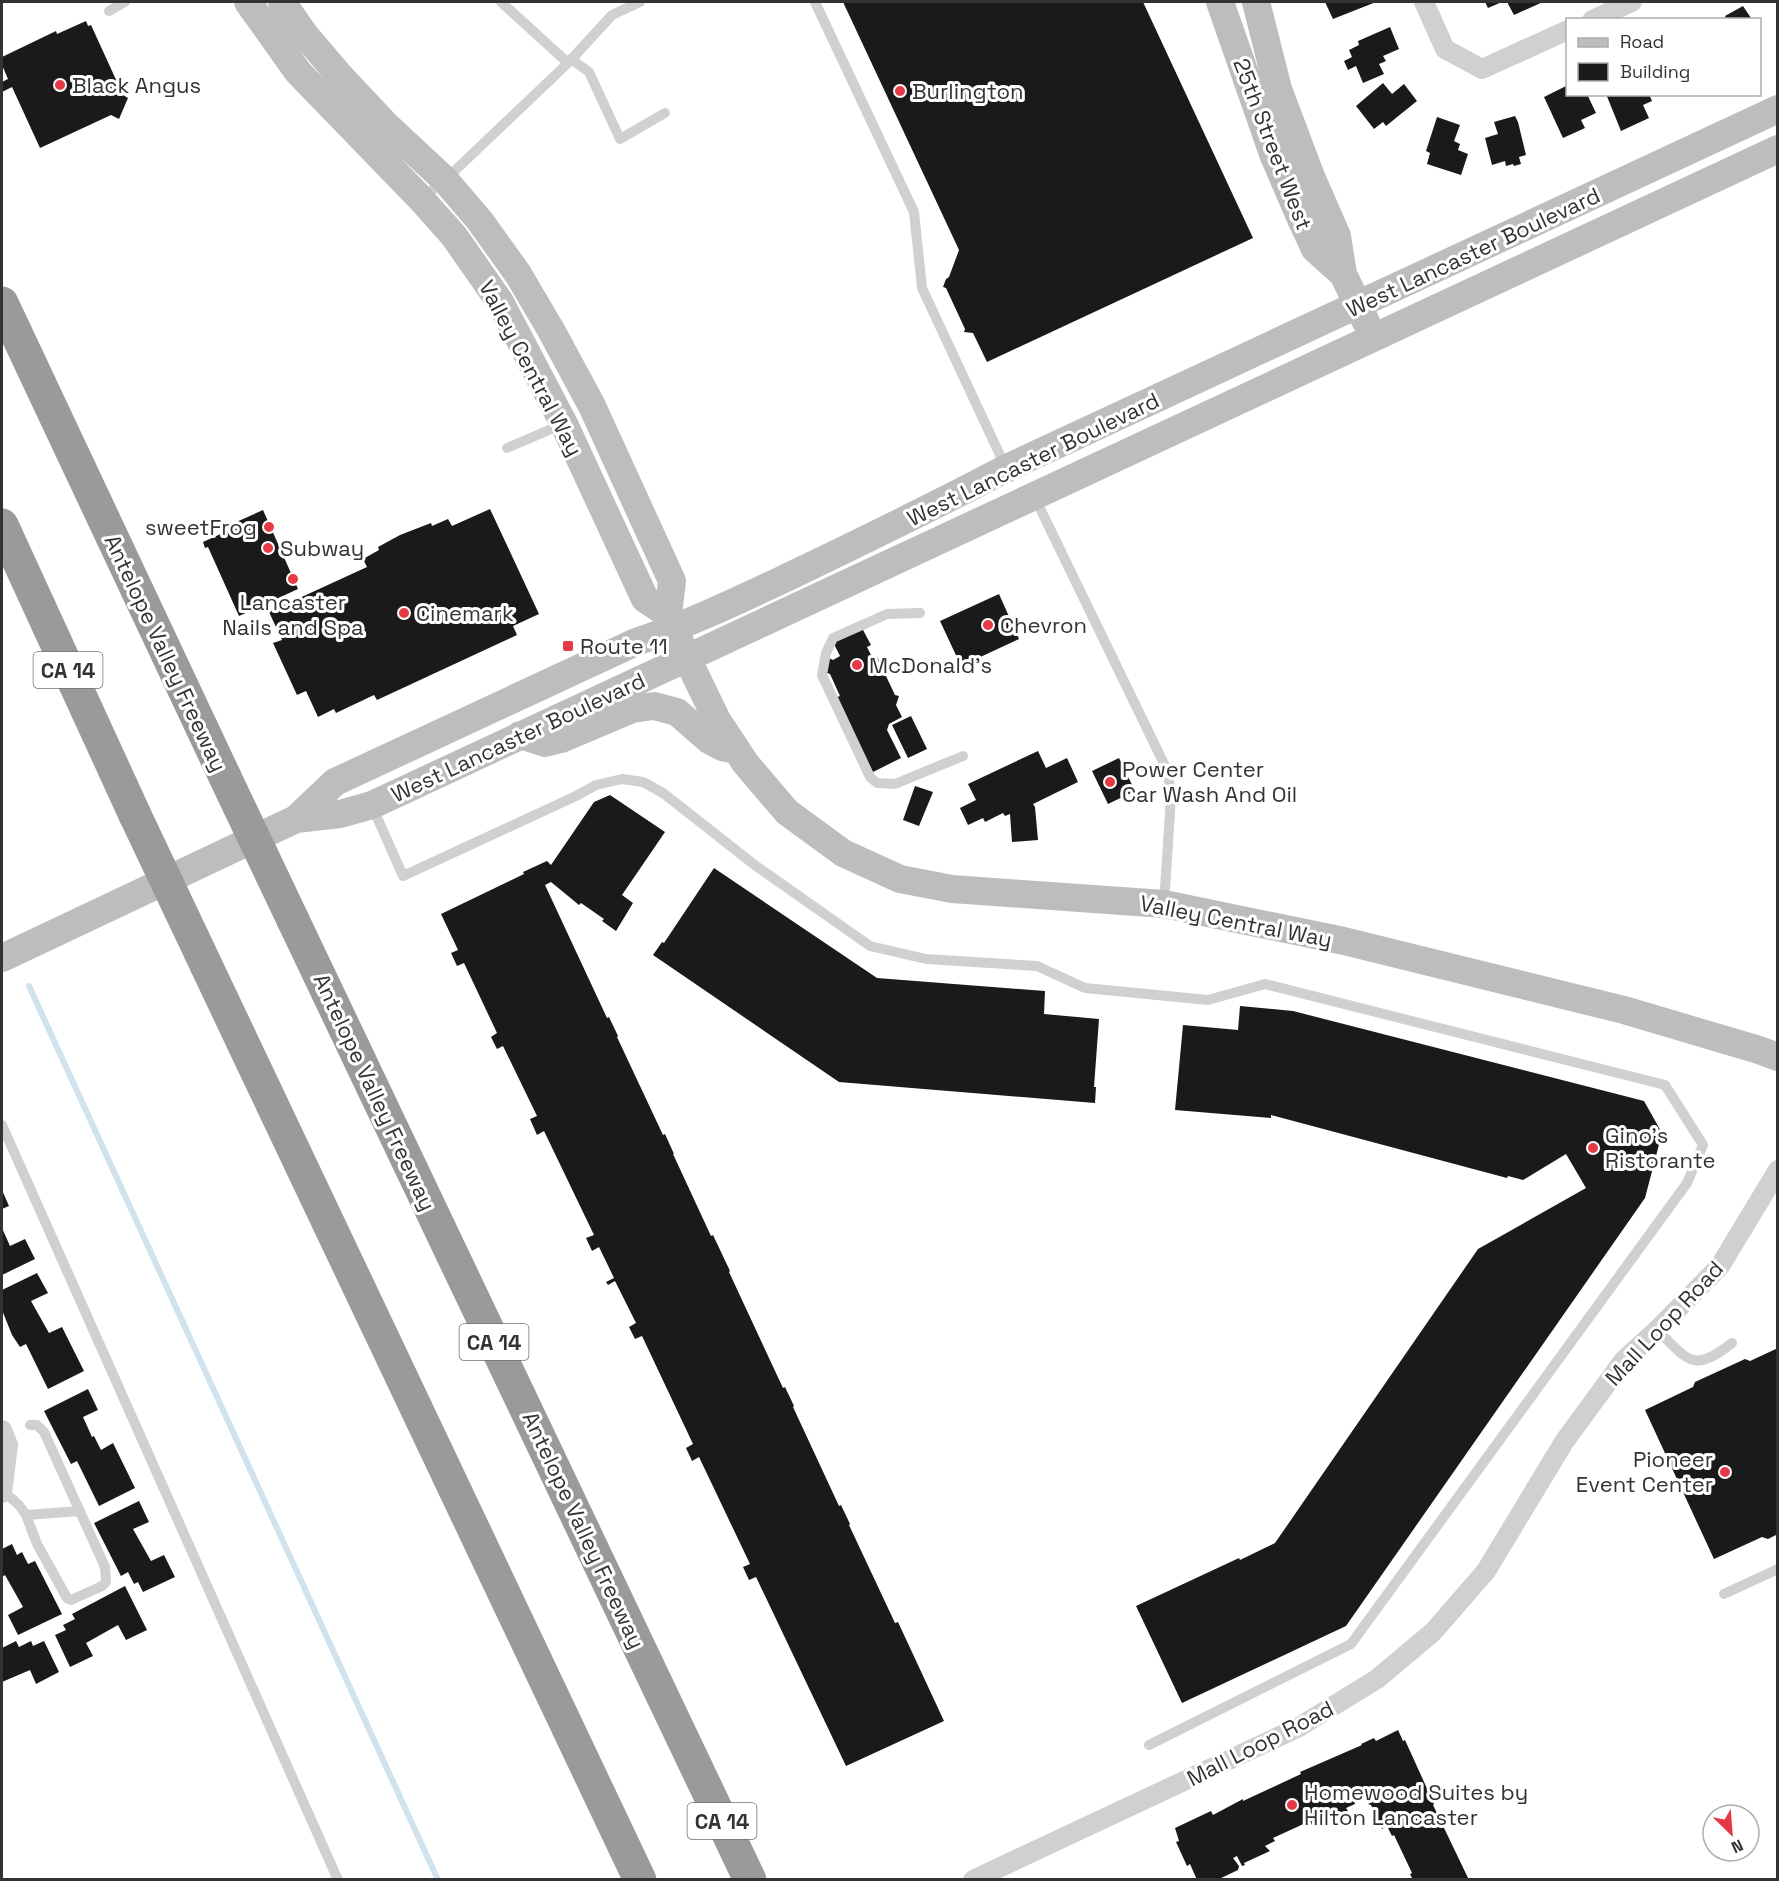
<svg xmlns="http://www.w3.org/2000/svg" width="1779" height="1881" font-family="'Space Grotesk',sans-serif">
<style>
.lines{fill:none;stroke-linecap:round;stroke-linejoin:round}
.stream{stroke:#cfe2ee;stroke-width:6}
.building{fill:#1a1a1a}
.lane{stroke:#d0d0d0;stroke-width:10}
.street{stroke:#d0d0d0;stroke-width:20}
.secondary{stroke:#bdbdbd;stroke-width:28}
.highway{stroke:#9a9a9a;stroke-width:33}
.highway-bridge{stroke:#9a9a9a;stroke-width:33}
.poi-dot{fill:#e63946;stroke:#fff;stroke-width:2}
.labels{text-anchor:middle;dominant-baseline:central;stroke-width:6;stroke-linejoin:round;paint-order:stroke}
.shield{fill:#fff;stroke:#707070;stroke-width:1.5}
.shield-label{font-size:21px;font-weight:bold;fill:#333}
.poi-label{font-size:22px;fill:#333;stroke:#fff;text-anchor:start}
.street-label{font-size:22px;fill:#333;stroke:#fff}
</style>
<rect width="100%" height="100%" fill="#fff"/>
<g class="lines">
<!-- stream -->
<path class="stream" d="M29,986L438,1880"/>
</g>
<!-- building -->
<path class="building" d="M843,2H1143L1253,238L987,362L973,333L964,332L965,329L946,288L943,287L946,279L949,277L959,250Z
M1325,2H1376L1333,19Z
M1485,2H1502L1488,8Z
M1507,2H1543L1514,15Z
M1743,6L1751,18L1727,20L1725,16Z
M86,21L88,26L91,25L123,95L128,98L119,119L111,115L40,148L12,87L2,92V82L8,79L2,65V57L56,31L57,34Z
M1390,27L1399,49L1383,56L1386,61L1379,64L1384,74L1363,83L1356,66L1348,70L1344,61L1352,57L1349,50L1359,45L1358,41Z
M1383,83L1392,94L1404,84L1417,101L1386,126L1383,122L1374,129L1356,106Z
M1566,86L1568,94L1570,96L1587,94L1596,113L1581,120L1585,128L1563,138L1544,97Z
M1606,94H1649L1652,101L1643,105L1649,118L1621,131Z
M1515,116L1518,122L1526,155L1519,157L1521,164L1514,166L1513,164L1506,166L1505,161L1492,165L1485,138L1498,134L1494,122Z
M1437,117L1460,125L1454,141L1460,144L1458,150L1468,154L1461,175L1427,164L1430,153L1426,151Z
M490,509L539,614L513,626L517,635L377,700L374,695L336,713L334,709L318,717L306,691L297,695L273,643L282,640L269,612L367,567L363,559L379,550L378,547L400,535L431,523L432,526L448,519L452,526Z
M263,510L298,589L239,616L208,547L205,548L203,542L236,527L234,523Z
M999,594L1019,639L961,666L940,621Z
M862,628L871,645L867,647L873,659L877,657L895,695L899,696L896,705L902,717L889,724L887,730L901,758L871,773L832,699L840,696L830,674L821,671L827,657L833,660L840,656L832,640Z
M911,716L927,749L908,758L892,725Z
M1038,751L1046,768L1067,758L1078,782L1033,804L1035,807L1038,840L1012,842L1010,814L1005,816L1003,813L985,822L983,818L968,825L960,808L976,800L968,784Z
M1119,758L1135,791L1108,804L1092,771Z
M915,786L933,792L919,826L903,820Z
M610,795L665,832L622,895L633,903L616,931L602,921L604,919L581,903L579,905L551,882L545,885L607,1018L609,1017L618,1036L617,1037L663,1135L665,1134L674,1154H673L711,1236L713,1235L730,1271L729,1272L783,1388L785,1387L794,1406L793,1407L839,1506L841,1505L850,1524L849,1525L895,1623L898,1622L944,1721L846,1766L756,1577L749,1580L743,1567L750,1564L699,1457L692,1461L686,1448L693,1444L642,1336L635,1339L629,1327L636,1323L615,1281L608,1285L606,1282L614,1278L599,1247L592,1251L586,1238L594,1235L544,1131L537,1135L530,1119L537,1116L503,1046L497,1049L491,1037L497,1033L464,963L457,966L451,953L458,950L441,914L524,874L523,872L547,861L551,865L594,802Z
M714,868L877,978L1045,991L1044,1014L1099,1019L1094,1087H1096L1095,1103L839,1082L653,955L662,942L664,943Z
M1240,1006L1293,1011L1644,1101L1662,1133L1645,1198L1346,1626L1182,1703L1136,1606L1239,1558L1240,1560L1275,1543L1478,1249L1586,1188L1566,1154L1523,1180L1508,1176L1507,1178L1271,1115V1118L1175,1110L1183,1025L1238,1030Z
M2,1190L9,1206L2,1209Z
M2,1228L10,1246L25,1239L35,1259L2,1275Z
M37,1273L48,1293L31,1301L49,1333L62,1327L84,1371L48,1389L26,1344L20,1347L12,1335L2,1310V1290Z
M1778,1348V1534L1768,1539L1762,1537L1714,1559L1645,1410L1693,1387L1695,1382L1745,1359L1750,1361Z
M88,1389L98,1410L83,1417L92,1437L94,1436L101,1450L113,1443L135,1488L99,1506L77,1461L71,1464L44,1411Z
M139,1501L149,1522L133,1529L151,1561L164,1555L175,1577L143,1592L138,1582L134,1584L128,1572L121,1576L94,1523Z
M12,1544L17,1555L22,1552L28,1564L35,1561L62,1614L18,1635L8,1615L23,1607L5,1575L2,1577V1549Z
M125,1586L147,1630L126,1640L118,1625L86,1643L93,1656L70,1667L55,1635L66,1630L63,1625L75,1619L72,1614Z
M16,1641L19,1647L31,1641L33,1646L44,1641L59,1672L36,1684L30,1670L2,1682V1648Z
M1398,1730L1403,1741L1405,1740L1434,1804L1433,1805L1469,1880H1413L1410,1874L1412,1873L1394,1835L1392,1836L1387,1826L1382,1829L1371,1805L1368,1804L1376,1800L1372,1792L1354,1800L1355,1804L1346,1808L1348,1811L1344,1816L1323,1826L1322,1820L1312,1825L1310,1821L1273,1838L1275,1841L1265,1846L1270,1851L1244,1863L1245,1865L1242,1866L1237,1856L1233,1858L1239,1866L1238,1870L1217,1880H1197L1190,1864L1187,1866L1176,1842L1179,1841L1175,1828L1211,1811L1213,1815L1243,1799V1801L1301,1774L1300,1772L1362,1745L1361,1744L1374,1738L1376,1741Z"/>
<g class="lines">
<!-- lane -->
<path class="lane" d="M501,2L568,63
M815,2L914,212L922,288L1006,468
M109,11L125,2
M571,59L589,72L620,139L665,113
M421,199L445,180L568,63L612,15L640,2
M507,448L563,424
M1035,498L1168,772L1171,797L1164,904
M920,613L887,614L833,638L826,653L822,675L870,777L877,783L895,784L963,756
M372,806L403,876L576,796L596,785L622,779L643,782L663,793L756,866L870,946L926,959L1037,966L1085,988L1208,1000L1265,984L1665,1085L1703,1145L1687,1183L1351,1644L1149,1745
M2,1125L338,1880
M1657,1330C1688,1360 1693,1374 1732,1343
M3,1491L19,1505L26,1515L37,1544L67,1598L71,1600L102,1586L106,1582L105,1567L44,1432L37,1425H30
M26,1515L80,1511
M1724,1594L1778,1569"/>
<!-- street -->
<path class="street" d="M1424,2L1445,49L1482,69L1568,30
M1592,20L1632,2
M2,1430L8,1445L2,1493
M973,1880L1299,1727L1377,1679L1433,1632L1486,1571L1564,1442L1624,1360L1657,1330L1720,1266L1778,1170"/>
<!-- secondary -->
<path class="secondary" d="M248,2L298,72L421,199L454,236L500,302L564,424L645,599L668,614
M282,2L305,35L340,76L386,125L445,180L480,221L518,274L551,330L592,406L672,581L668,614L687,658L717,720L746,764L787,812L843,853L900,879L952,889L1164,904L1344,941L1624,1010L1759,1050L1778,1057
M1220,2L1273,154L1301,219L1315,249L1343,274
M1256,2L1278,89L1310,174L1337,236L1343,274L1366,322
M520,735L545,743L561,739L632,709L654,706L677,712L709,740L722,747L736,750
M296,819L340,814L372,805L1778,149
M2,958L296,819L335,782L636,642C689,624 739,600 790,576C863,541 935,506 1007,468L1778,109"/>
<!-- highway -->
<path class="highway" d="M2,303L225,777
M2,525L135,815
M293,920L750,1880
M206,965L640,1880"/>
<!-- highway-bridge -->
<path class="highway-bridge" d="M225,777L293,920
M135,815L206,965"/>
</g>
<!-- markers -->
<g class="poi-dot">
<circle cx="60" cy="85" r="6"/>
<circle cx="900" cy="91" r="6"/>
<circle cx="269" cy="527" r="6"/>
<circle cx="268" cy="548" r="6"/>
<circle cx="293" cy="579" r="6"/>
<circle cx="404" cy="613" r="6"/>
<circle cx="988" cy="625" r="6"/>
<rect x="562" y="640" width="12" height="12" rx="3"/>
<circle cx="857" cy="665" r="6"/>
<circle cx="1110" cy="782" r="6"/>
<circle cx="1593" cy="1148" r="6"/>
<circle cx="1725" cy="1472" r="6"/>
<circle cx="1292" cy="1805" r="6"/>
</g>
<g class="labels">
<!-- shield labels -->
<g class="shield">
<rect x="33.5" y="652" width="69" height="36" rx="4.5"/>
<rect x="459.5" y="1324" width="69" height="36" rx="4.5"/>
<rect x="687.5" y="1803" width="69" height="36" rx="4.5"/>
</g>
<g class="shield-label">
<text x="68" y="670">CA 14</text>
<text x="494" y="1342">CA 14</text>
<text x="722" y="1821">CA 14</text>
</g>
<!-- poi labels -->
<g class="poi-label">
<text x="72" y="85">Black Angus</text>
<text x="912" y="91">Burlington</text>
<text x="257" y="527" text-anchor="end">sweetFrog</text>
<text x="280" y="548">Subway</text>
<text x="293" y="602" text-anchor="middle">Lancaster<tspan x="293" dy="25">Nails and Spa</tspan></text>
<text x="416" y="613">Cinemark</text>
<text x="1000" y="625">Chevron</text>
<text x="580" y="646">Route 11</text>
<text x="869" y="665">McDonald's</text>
<text x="1122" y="769">Power Center<tspan x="1122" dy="25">Car Wash And Oil</tspan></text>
<text x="1605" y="1135">Gino's<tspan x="1605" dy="25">Ristorante</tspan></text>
<text x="1713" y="1459" text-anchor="end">Pioneer<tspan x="1713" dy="25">Event Center</tspan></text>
<text x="1304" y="1792">Homewood Suites by<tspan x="1304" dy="25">Hilton Lancaster</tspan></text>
</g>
<!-- street labels -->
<g class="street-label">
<text transform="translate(1273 144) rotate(69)">25th Street West</text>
<text transform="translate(1473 252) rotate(-25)">West Lancaster Boulevard</text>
<text transform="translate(531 368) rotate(62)">Valley Central Way</text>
<text transform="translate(1033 459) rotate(-26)">West Lancaster Boulevard</text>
<text transform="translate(166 653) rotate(65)">Antelope Valley Freeway</text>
<text transform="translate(518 737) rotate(-25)">West Lancaster Boulevard</text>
<text transform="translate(1236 921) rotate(11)">Valley Central Way</text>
<text transform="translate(375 1092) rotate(65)">Antelope Valley Freeway</text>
<text transform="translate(1664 1323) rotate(-47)">Mall Loop Road</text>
<text transform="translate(584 1530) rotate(65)">Antelope Valley Freeway</text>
<text transform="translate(1260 1743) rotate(-27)">Mall Loop Road</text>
</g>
</g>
<!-- border -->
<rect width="1779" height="1881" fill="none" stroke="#333333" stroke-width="6"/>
<!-- legend -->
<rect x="1566" y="18" width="195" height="78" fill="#ffffff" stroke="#adadad" stroke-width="1.5"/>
<rect x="1578" y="38" width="30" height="9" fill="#bdbdbd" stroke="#adadad" stroke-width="1.5"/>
<text x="1620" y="48" font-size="18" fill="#333333">Road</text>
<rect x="1578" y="63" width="30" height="18" fill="#1a1a1a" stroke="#adadad" stroke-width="1.5"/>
<text x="1620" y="78" font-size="18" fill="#333333">Building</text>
<!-- north arrow -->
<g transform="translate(1731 1833) rotate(155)"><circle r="28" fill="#ffffff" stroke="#adadad" stroke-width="1.5"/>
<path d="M0-4.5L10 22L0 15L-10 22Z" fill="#e63946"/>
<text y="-9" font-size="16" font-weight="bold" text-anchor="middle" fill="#333333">N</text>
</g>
</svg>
